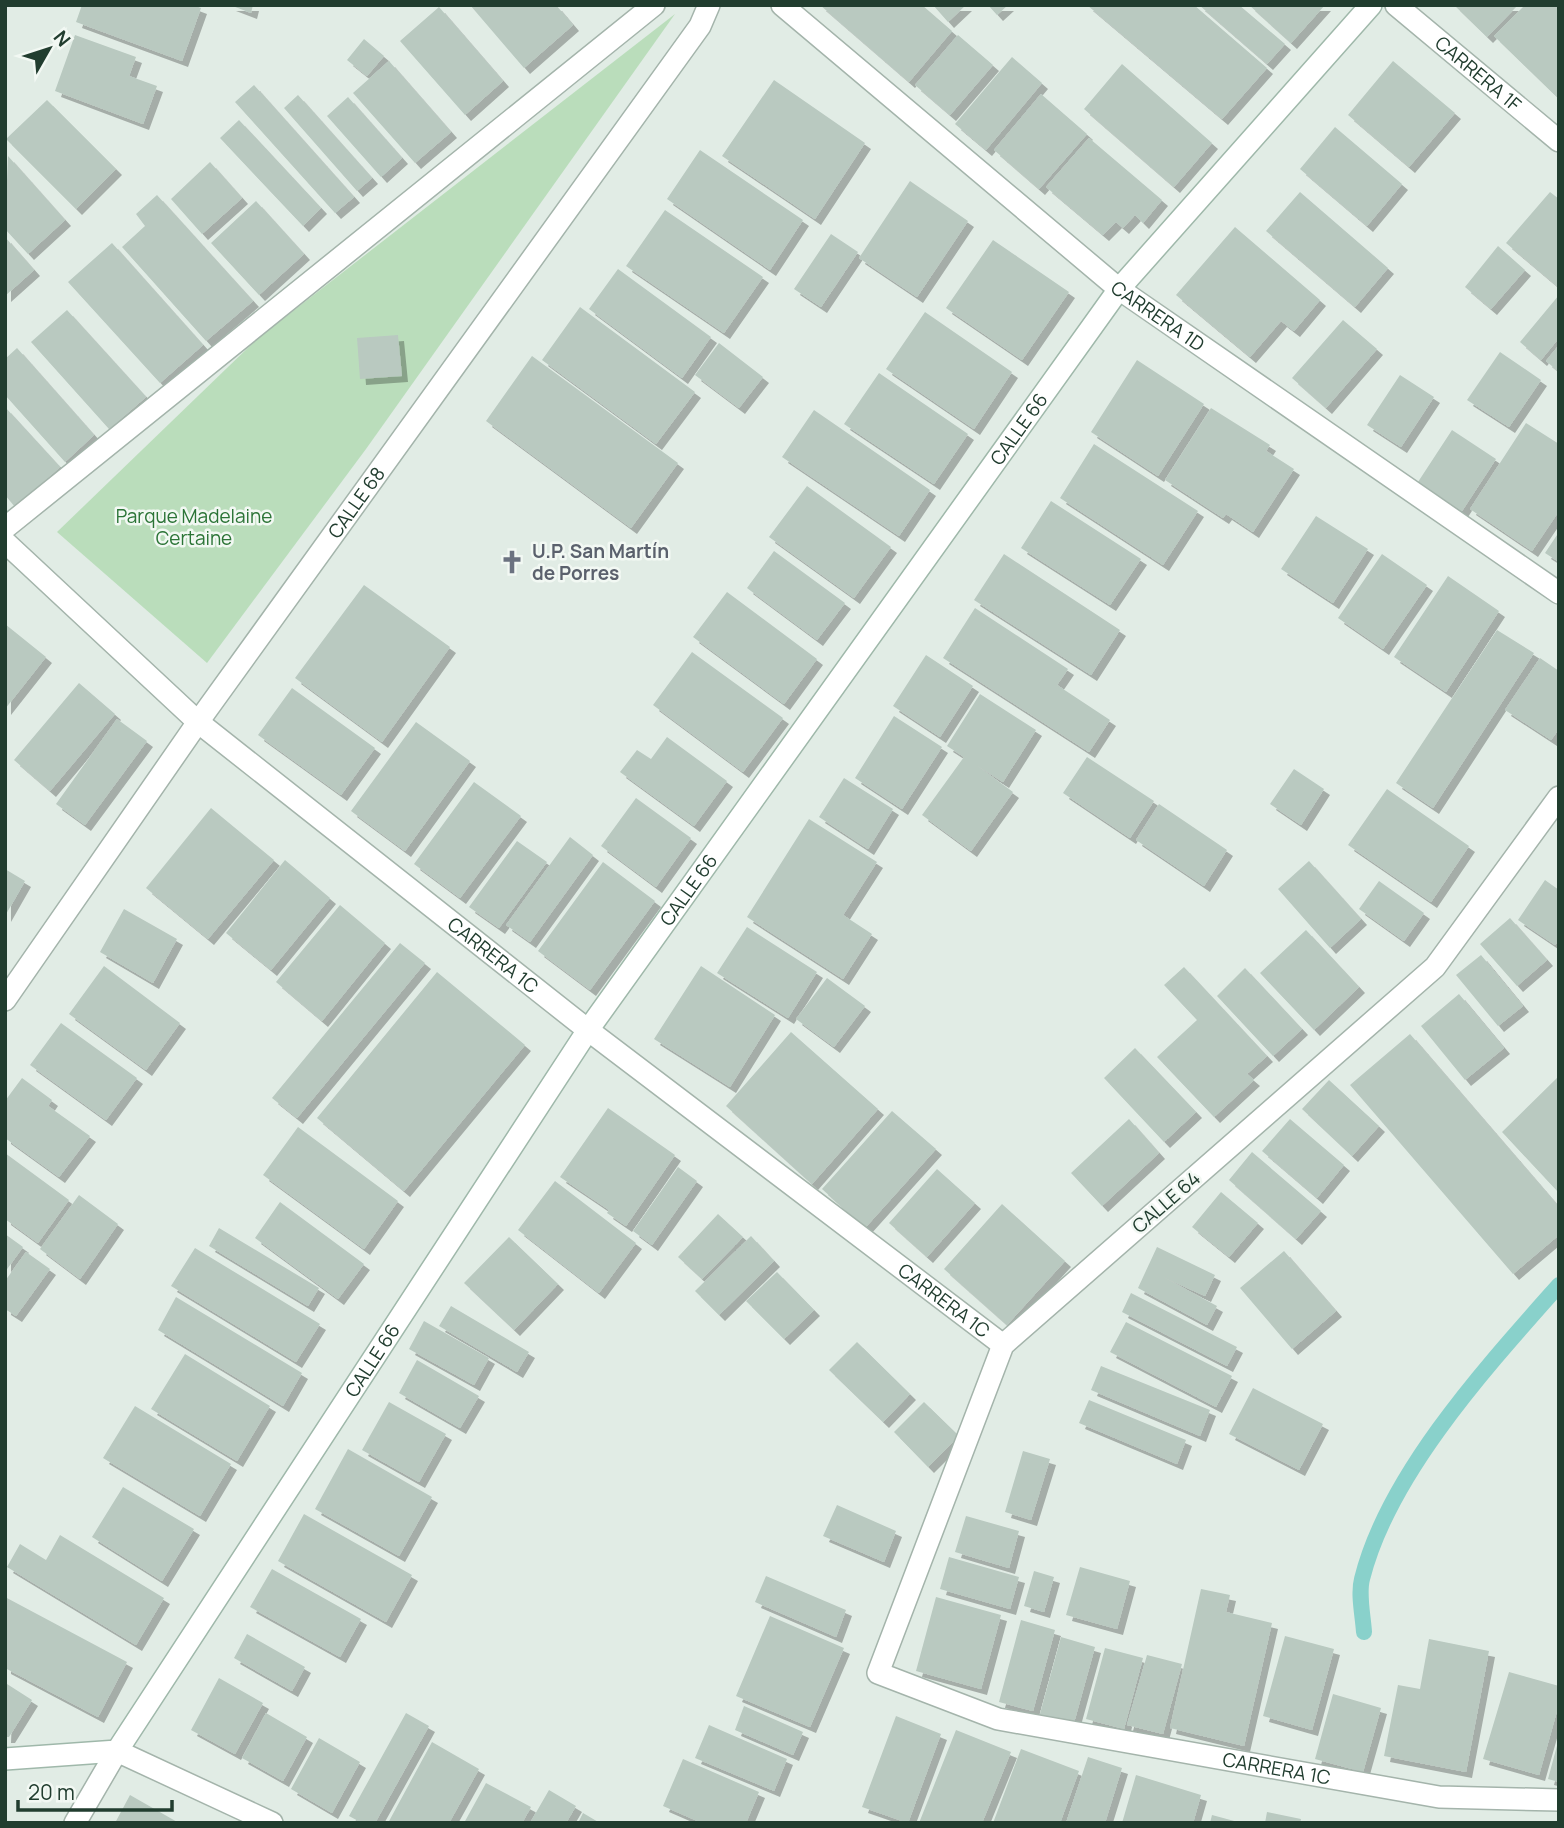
<svg xmlns="http://www.w3.org/2000/svg" width="1564" height="1828" font-family="Manrope,sans-serif">
<style>
.green{fill:#baddbb}
.lines{fill:none;stroke-linecap:round;stroke-linejoin:round}
.stream{stroke:#89d1cb;stroke-width:16}
.building{fill:#b9c9c0;filter:url(#shadow)}
.lane-casing{stroke:#a4b4ab;stroke-width:24}
.street-casing{stroke:#a4b4ab;stroke-width:24}
.secondary-casing{stroke:#9fb8aa;stroke-width:24}
.lane{stroke:#fff;stroke-width:21}
.street{stroke:#fff;stroke-width:21}
.secondary{stroke:#fff;stroke-width:21}
.labels{text-anchor:middle;dominant-baseline:central;stroke-width:5;stroke-linejoin:round;paint-order:stroke}
.street-label{font-size:19px;fill:#213d2f;stroke:#f2f8f3}
.park-label{font-size:19px;fill:#2b7436;stroke:#f2f8f3}
.worship-label{font-size:19px;font-weight:bold;fill:#5b616d;stroke:#f2f8f3;text-anchor:start}
</style>
<defs>
<filter id="shadow"><feDropShadow dx="6" dy="6" stdDeviation="0" flood-color="#0004"/></filter>
</defs>
<rect width="100%" height="100%" fill="#e1ece5"/>
<!-- green -->
<path class="green" d="M675,14L366,449L207,663L57,532L257,339Z"/>
<g class="lines">
<!-- stream -->
<path class="stream" d="M1364,1632C1363,1616 1358,1594 1362,1579C1388,1474 1488,1365 1559,1285"/>
</g>
<!-- building -->
<path class="building" d="M82,5H193L201,8L182,61L76,22Z
M230,5H253L251,13Z
M470,5H556L573,25L524,68Z
M820,5H922L952,31L909,82Z
M933,5H966L948,22Z
M988,5H1008L997,15Z
M1087,5H1194L1267,68L1222,119Z
M1199,5H1239L1285,44L1267,64Z
M1249,5H1325L1291,43Z
M1454,5H1518L1487,37Z
M1525,5H1559V99L1494,36Z
M439,7L503,81L465,115L400,41Z
M75,35L136,57L129,76L157,86L143,124L55,91Z
M958,35L993,65L950,115L915,85Z
M364,39L384,56L367,76L347,60Z
M1012,57L1042,83L986,150L955,124Z
M389,61L451,132L415,163L353,93Z
M1393,61L1455,113L1409,167L1348,115Z
M1122,64L1212,143L1174,187L1084,109Z
M774,80L865,143L815,219L722,156Z
M254,85L354,197L335,213L235,102Z
M1041,94L1087,134L1039,189L994,150Z
M298,95L372,178L357,191L284,108Z
M348,97L402,158L381,177L327,116Z
M47,100L116,169L76,209L6,139Z
M239,120L321,208L303,226L220,138Z
M1335,127L1402,184L1367,226L1300,169Z
M1089,138L1162,200L1143,223L1135,215L1123,228L1116,222L1103,235L1046,187Z
M700,150L803,220L770,270L667,199Z
M8,156L65,220L28,254L5,229Z
M210,162L242,198L202,234L171,199Z
M910,181L968,221L917,297L859,258Z
M1300,192L1388,268L1355,307L1266,231Z
M1550,192L1559,199L1557,286L1506,243Z
M157,195L253,301L206,341L122,247L145,226L136,214Z
M256,201L304,254L259,295L211,243Z
M665,210L763,277L724,333L626,266Z
M1235,227L1320,300L1294,331L1281,321L1250,357L1176,295Z
M831,234L858,252L821,307L794,289Z
M5,237L34,270L5,296Z
M993,240L1069,292L1022,360L946,308Z
M112,243L203,345L160,383L68,282Z
M1498,246L1525,270L1491,309L1465,287Z
M618,269L711,337L682,378L589,309Z
M1559,295V338L1541,360L1520,342Z
M580,307L695,392L656,444L542,360Z
M67,310L146,397L109,429L31,342Z
M925,312L1012,372L974,429L886,369Z
M1343,320L1377,349L1326,408L1292,378Z
M398,335L402,376L360,379L357,338Z
M719,343L763,377L739,408L695,375Z
M1559,345V372L1546,361Z
M17,348L94,435L65,462L5,395V359Z
M1500,352L1541,380L1509,427L1467,400Z
M532,356L678,463L631,528L486,421Z
M1137,360L1204,404L1158,476L1091,432Z
M879,373L968,434L934,484L844,424Z
M1400,375L1434,397L1401,447L1367,425Z
M5,407L60,467L15,507L5,495Z
M1211,408L1270,445L1266,451L1294,469L1253,532L1226,514L1223,518L1165,480Z
M814,410L930,490L899,536L782,457Z
M1526,423L1559,444V511L1532,551L1470,509Z
M1452,430L1496,459L1462,511L1418,482Z
M1094,444L1198,511L1163,565L1060,498Z
M807,486L891,547L854,598L769,537Z
M1051,501L1141,559L1110,605L1021,548Z
M1316,516L1368,549L1333,603L1281,569Z
M1559,532V562L1545,553Z
M774,551L845,603L817,640L747,588Z
M1004,554L1120,630L1091,675L974,600Z
M1382,554L1427,585L1383,649L1338,618Z
M1448,576L1499,611L1446,692L1394,657Z
M364,585L450,647L382,742L295,678Z
M727,592L817,659L784,704L693,637Z
M975,608L1068,669L1057,685L1110,720L1089,752L943,658Z
M5,624L46,657L5,709Z
M1497,630L1534,653L1433,808L1396,783Z
M692,652L783,718L743,772L653,705Z
M926,655L973,686L940,737L893,706Z
M1540,658L1559,671V729L1551,740L1505,710Z
M79,683L115,714L50,791L14,760Z
M292,688L375,748L341,795L258,735Z
M980,694L1036,730L1003,782L976,765L1013,792L971,851L922,815L964,757L947,746Z
M894,716L942,747L902,809L855,778Z
M117,719L147,741L85,825L56,804Z
M416,722L470,761L405,851L351,811Z
M667,737L727,781L694,826L620,772L637,750L651,759Z
M1087,757L1154,801L1130,838L1063,793Z
M1294,769L1324,789L1301,825L1270,804Z
M844,778L893,809L868,849L819,817Z
M474,782L521,816L460,898L414,864Z
M1387,789L1469,846L1431,902L1348,845Z
M636,798L691,838L656,887L601,846Z
M1159,804L1227,850L1204,886L1136,840Z
M211,808L274,860L208,939L146,888Z
M809,819L877,862L843,915L872,934L843,979L747,917Z
M570,837L593,855L530,942L506,925Z
M517,841L547,862L499,928L469,907Z
M285,860L330,898L271,970L226,933Z
M1309,861L1361,919L1330,948L1278,889Z
M603,862L655,901L590,990L538,951Z
M5,869L25,881L5,916Z
M1545,880L1559,890V940L1555,945L1518,920Z
M1379,881L1424,913L1404,941L1359,909Z
M340,905L385,943L322,1021L276,982Z
M124,909L177,939L153,983L100,952Z
M1510,918L1547,960L1517,986L1480,944Z
M747,927L817,972L788,1018L717,973Z
M1306,930L1359,987L1314,1030L1260,973Z
M400,943L425,963L297,1118L272,1098Z
M1481,955L1523,1006L1498,1026L1456,975Z
M104,966L180,1023L146,1070L69,1014Z
M701,966L775,1015L730,1087L654,1039Z
M1184,967L1267,1056L1247,1074L1254,1080L1214,1117L1157,1057L1197,1020L1164,985Z
M1245,968L1302,1029L1273,1056L1217,996Z
M437,972L525,1045L404,1191L317,1118Z
M827,978L865,1006L834,1047L796,1019Z
M1459,994L1504,1048L1465,1080L1421,1026Z
M61,1023L137,1078L106,1120L30,1065Z
M791,1032L878,1109L812,1184L726,1106Z
M1410,1034L1559,1207V1235L1513,1274L1350,1085Z
M1135,1048L1196,1112L1164,1142L1104,1078Z
M1559,1076V1193L1502,1132Z
M22,1078L52,1100L48,1106L90,1136L59,1177L5,1138V1101Z
M1329,1080L1379,1126L1352,1156L1302,1109Z
M608,1108L675,1155L626,1226L607,1213L609,1210L560,1177Z
M892,1111L936,1149L865,1228L822,1189Z
M1129,1119L1159,1153L1102,1206L1071,1173Z
M1290,1119L1344,1165L1317,1198L1262,1151Z
M298,1127L398,1201L364,1249L263,1175Z
M1252,1152L1321,1211L1296,1239L1229,1180Z
M5,1153L69,1200L38,1243L5,1219Z
M678,1167L697,1181L652,1245L633,1231Z
M937,1169L975,1203L927,1257L889,1223Z
M555,1181L636,1243L599,1293L518,1230Z
M1221,1192L1258,1223L1229,1257L1192,1227Z
M79,1195L118,1224L80,1279L40,1249Z
M280,1202L364,1264L338,1299L255,1238Z
M1002,1204L1065,1261L1007,1325L944,1269Z
M718,1214L743,1237L702,1279L678,1257Z
M219,1228L319,1288L308,1306L209,1246Z
M5,1234L23,1247L5,1272Z
M751,1236L774,1261L719,1315L695,1291Z
M509,1237L558,1284L514,1330L464,1283Z
M1157,1247L1215,1275L1205,1296L1163,1277L1217,1306L1207,1325L1138,1288Z
M195,1248L320,1324L296,1362L171,1286Z
M1284,1251L1336,1311L1292,1349L1240,1288Z
M26,1252L50,1269L16,1316L5,1309V1281Z
M777,1272L814,1310L784,1339L746,1301Z
M1131,1293L1237,1347L1227,1366L1122,1312Z
M176,1297L302,1373L283,1406L158,1330Z
M451,1306L529,1352L517,1372L439,1326Z
M424,1321L489,1358L474,1385L409,1349Z
M1126,1322L1232,1376L1216,1407L1110,1352Z
M857,1342L910,1394L883,1422L829,1370Z
M185,1354L270,1406L237,1461L151,1409Z
M417,1360L479,1396L460,1428L399,1393Z
M1101,1366L1210,1410L1200,1436L1091,1390Z
M1253,1388L1323,1424L1299,1470L1229,1434Z
M1089,1400L1186,1440L1177,1464L1079,1423Z
M389,1402L446,1434L419,1482L362,1450Z
M924,1402L959,1436L928,1467L894,1432Z
M135,1406L231,1464L200,1516L103,1458Z
M348,1449L432,1497L399,1556L315,1509Z
M1023,1451L1050,1459L1031,1520L1005,1512Z
M123,1487L194,1529L162,1581L92,1537Z
M837,1505L896,1531L884,1562L823,1536Z
M304,1514L412,1575L386,1622L278,1561Z
M966,1516L1019,1531L1009,1568L955,1552Z
M60,1535L164,1598L136,1645L7,1567L20,1544L46,1560Z
M949,1557L1019,1577L1010,1609L940,1589Z
M1080,1567L1130,1581L1117,1629L1066,1615Z
M272,1569L361,1619L340,1657L250,1607Z
M1034,1571L1054,1577L1044,1612L1024,1606Z
M766,1576L846,1610L836,1637L755,1602Z
M1201,1589L1230,1595L1226,1612L1272,1623L1244,1746L1170,1728Z
M5,1597L127,1662L98,1717L5,1668Z
M936,1597L1001,1615L981,1689L916,1671Z
M770,1616L844,1648L810,1727L736,1696Z
M1021,1620L1055,1630L1033,1711L999,1702Z
M247,1634L305,1667L292,1691L234,1658Z
M1285,1636L1334,1649L1312,1730L1263,1716Z
M1061,1637L1095,1647L1072,1730L1038,1721Z
M1429,1639L1489,1651L1466,1772L1384,1756L1398,1685L1420,1689Z
M1105,1648L1143,1658L1124,1729L1086,1719Z
M1147,1655L1182,1664L1163,1734L1127,1725Z
M1509,1672L1559,1686V1704L1539,1775L1483,1759Z
M219,1678L263,1703L235,1754L191,1730Z
M7,1684L32,1700L9,1737H5Z
M1333,1694L1381,1708L1363,1772L1315,1759Z
M744,1706L803,1732L793,1755L735,1730Z
M266,1713L307,1737L283,1781L242,1758Z
M406,1713L429,1726L375,1823H362L349,1816Z
M896,1716L941,1734L908,1823L862,1807Z
M709,1725L787,1759L774,1791L695,1758Z
M956,1730L1011,1752L982,1823H919Z
M319,1738L360,1762L332,1813L291,1789Z
M432,1742L479,1769L449,1823H388Z
M1558,1742H1559V1782L1548,1779Z
M1021,1749L1079,1771L1060,1823H993Z
M1088,1757L1122,1768L1105,1823H1066Z
M683,1759L759,1792L746,1823H702L663,1806Z
M1136,1775L1201,1795L1193,1823H1122Z
M486,1783L531,1807L522,1823H464Z
M549,1790L576,1806L566,1823H530Z
M130,1795L179,1823H115Z
M1267,1812L1301,1819L1300,1823H1265Z
M583,1813L600,1823H578Z
M1212,1815L1238,1822V1823H1210Z"/>
<g class="lines">
<!-- lane casing -->
<g class="lane-casing">
<g id="lane">
<path id="s1" d="M1396,5L1559,141"/>
<path d="M5,528L654,5"/>
</g>
</g>
<!-- street casing -->
<g class="street-casing">
<g id="street">
<path id="s2" d="M782,5L1119,289L1559,593"/>
<path id="s3" d="M5,542L198,722L588,1030L1003,1345"/>
<path id="s4" d="M1559,797L1435,967L1003,1345L878,1673L998,1719L1439,1797L1559,1800"/>
<path id="s5" d="M5,1000L198,722L700,26L709,5"/>
<path d="M75,1823L117,1751L272,1823"/>
</g>
</g>
<!-- secondary casing -->
<g class="secondary-casing">
<g id="secondary">
<path id="s6" d="M5,1759L117,1751L588,1030L1119,289L1371,5"/>
</g>
</g>
<!-- lane -->
<use href="#lane" class="lane"/>
<!-- street -->
<use href="#street" class="street"/>
<!-- secondary -->
<use href="#secondary" class="secondary"/>
</g>
<!-- icons -->
<defs>
<g id="church-bare" transform="scale(1.89)"><path d="M-1.2-6h2.4v3.5h3.3v2.4h-3.3V6h-2.4V-.1h-3.3v-2.4h3.3Z" fill="#6b7280" stroke="#f2f8f3" stroke-width="2.5" paint-order="stroke"/></g>
</defs>
<g fill-rule="evenodd">
<use href="#church-bare" x="512" y="562"/>
</g>
<g class="labels">
<!-- street labels -->
<g class="street-label">
<text stroke="none"><textPath href="#s1" startOffset="107">CARRERA 1F</textPath></text>
<text stroke="none"><textPath href="#s2" startOffset="488">CARRERA 1D</textPath></text>
<text stroke="none"><textPath href="#s6" startOffset="1713">CALLE 66</textPath></text>
<text stroke="none"><textPath href="#s5" startOffset="609">CALLE 68</textPath></text>
<text stroke="none"><textPath href="#s6" startOffset="1146">CALLE 66</textPath></text>
<text stroke="none"><textPath href="#s3" startOffset="640">CARRERA 1C</textPath></text>
<text transform="translate(1166 1202) rotate(-41)">CALLE 64</text>
<text stroke="none"><textPath href="#s3" startOffset="1208">CARRERA 1C</textPath></text>
<text stroke="none"><textPath href="#s6" startOffset="579">CALLE 66</textPath></text>
<text stroke="none"><textPath href="#s4" startOffset="1547">CARRERA 1C</textPath></text>
</g>
<!-- park labels -->
<g class="park-label">
<text x="194" y="516">Parque Madelaine<tspan x="194" dy="22">Certaine</tspan></text>
</g>
<!-- worship labels -->
<g class="worship-label">
<text x="532" y="551">U.P. San Martín<tspan x="532" dy="22">de Porres</tspan></text>
</g>
</g>
<!-- border -->
<rect width="1564" height="1828" fill="none" stroke="#213d2f" stroke-width="14"/>
<!-- north arrow -->
<g transform="translate(49 49) rotate(51)" stroke="#f2f8f3" stroke-width="5" paint-order="stroke">
<path d="M0-5L12 26L0 18L-12 26Z" fill="#213d2f"/>
<text y="-10" font-size="19" font-weight="bold" text-anchor="middle" fill="#213d2f">N</text>
</g>
<!-- scale -->
<path d="M18 1800v10h154v-10" fill="none" stroke="#213d2f" stroke-width="3.5"/>
<text x="28" y="1800" font-size="21" fill="#213d2f" stroke="#f2f8f3" stroke-width="5" paint-order="stroke">20 m</text>
</svg>
